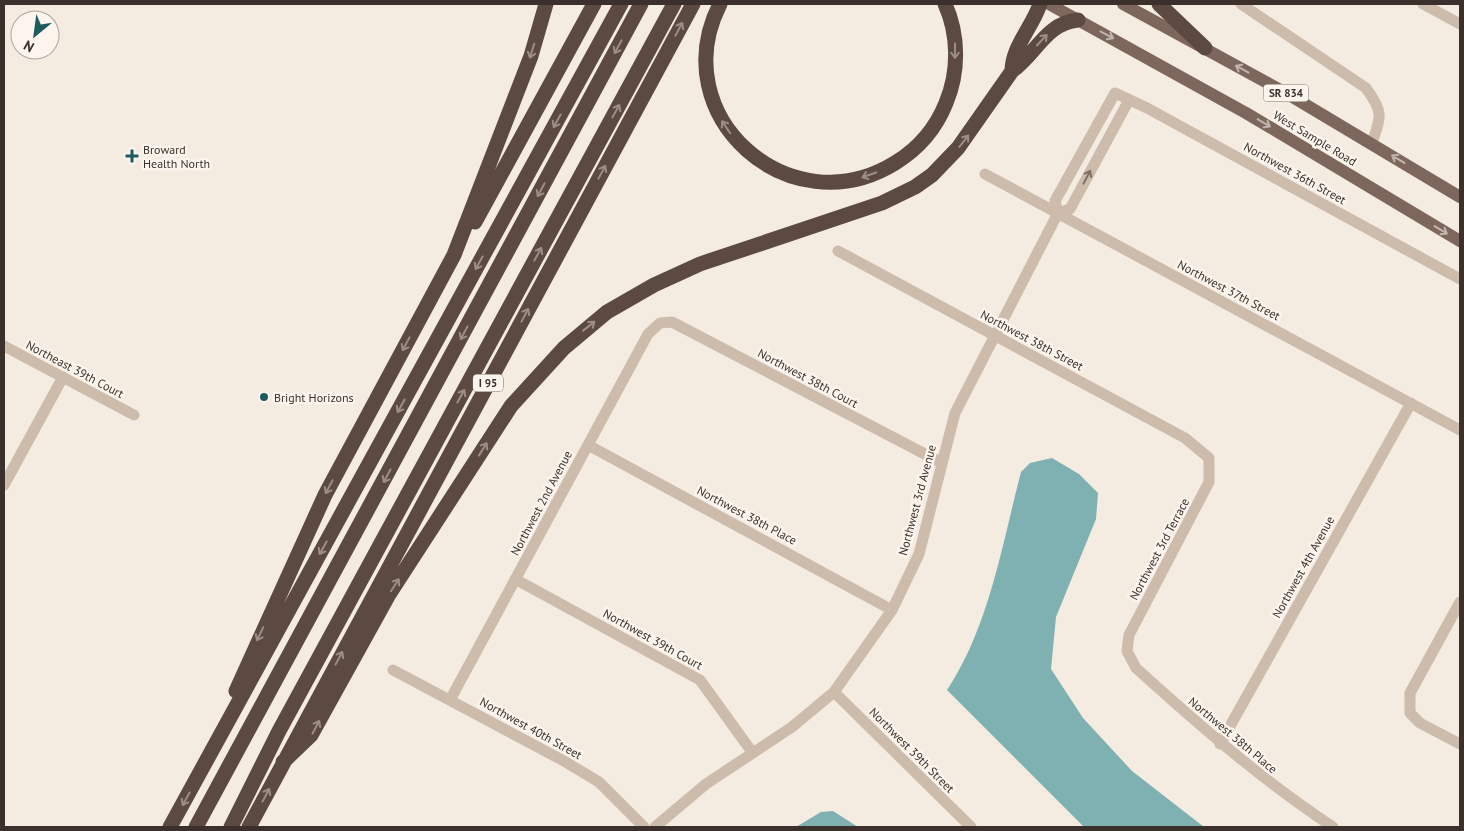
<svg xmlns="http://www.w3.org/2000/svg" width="1464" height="831" font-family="'PT Sans',sans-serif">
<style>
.water{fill:#7fb0b2}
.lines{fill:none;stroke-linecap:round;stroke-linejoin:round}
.street{stroke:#cdbbac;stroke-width:11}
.primary{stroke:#7d675c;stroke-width:12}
.highway{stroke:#5c4a42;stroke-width:15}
.oneway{stroke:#9c8e87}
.oneway2{stroke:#c2b5ac}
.oneway3{stroke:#7d6f65}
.poi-dot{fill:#1f5a5e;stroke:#fbf5ee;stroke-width:2}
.labels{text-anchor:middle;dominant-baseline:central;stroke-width:5;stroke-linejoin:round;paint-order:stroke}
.shield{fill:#fbf5ee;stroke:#756b66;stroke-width:1}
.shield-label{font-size:11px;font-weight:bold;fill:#3b302b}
.street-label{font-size:12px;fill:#3b302b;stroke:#fbf5ee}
.poi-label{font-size:12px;fill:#3b302b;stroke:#fbf5ee;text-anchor:start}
</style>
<rect width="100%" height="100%" fill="#f4ebe1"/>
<!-- water -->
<path class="water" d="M1052,458L1079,474L1098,493L1096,519L1056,617L1051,669L1083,718L1132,771L1204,827H1084L947,690C989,627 1002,545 1021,472L1030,463Z
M833,811L858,827H796L821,812Z"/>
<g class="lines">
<!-- street -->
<path class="street" d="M1241,4L1366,88C1384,113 1381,116 1372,143
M1423,4L1460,24
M985,174L1460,430
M1058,213L1070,209L1129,100
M838,251L1185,438L1209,458V482L1129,635L1127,651L1136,668C1199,725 1262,780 1333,827
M4,346L134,415
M588,445L892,610
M4,485L63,377
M515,579L700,680L752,752
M1460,602L1410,693V713L1420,723L1460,744
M393,670L564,761L599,782L644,827
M834,692L971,827
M450,700L648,334L660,323L672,322L942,463
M1220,744L1411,403
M655,827L706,784L792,727L834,692L892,610L919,554L955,413L1058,213L1055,201L1115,93L1147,108L1460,279"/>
<!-- primary -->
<path class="primary" d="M1049,4L1246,113L1460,241
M1123,4L1286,93L1460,197"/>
<!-- highway -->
<path class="highway" d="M720,4C663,116 790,228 895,163C918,149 936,128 946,103C959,72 959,35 945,4
M1159,4L1205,48
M1012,71C1012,47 1033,26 1040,4
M475,222L594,4
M236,691L325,495L454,255L531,56L546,4
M283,762L311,735L388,596L511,406L564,348L607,312L654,285L700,264L882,203L915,187L932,175L958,148L1012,71C1036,54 1046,23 1078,20
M170,827L621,4
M196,827L641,4
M231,827L279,731L674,4
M249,827L693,4"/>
</g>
<!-- one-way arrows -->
<defs><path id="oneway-shaft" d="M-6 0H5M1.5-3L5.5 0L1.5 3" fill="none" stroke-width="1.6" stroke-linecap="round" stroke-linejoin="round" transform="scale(1.25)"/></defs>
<g class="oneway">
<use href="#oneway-shaft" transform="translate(679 29) rotate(-62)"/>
<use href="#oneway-shaft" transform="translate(1042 40) rotate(-47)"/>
<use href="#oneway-shaft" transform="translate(618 47) rotate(118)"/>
<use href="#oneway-shaft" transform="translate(532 51) rotate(107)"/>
<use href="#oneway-shaft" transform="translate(955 51) rotate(90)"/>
<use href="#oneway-shaft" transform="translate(616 111) rotate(-61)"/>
<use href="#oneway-shaft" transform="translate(557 121) rotate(119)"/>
<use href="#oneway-shaft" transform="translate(726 127) rotate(-124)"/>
<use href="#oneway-shaft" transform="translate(964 141) rotate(-52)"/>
<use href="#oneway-shaft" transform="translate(602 172) rotate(-62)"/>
<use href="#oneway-shaft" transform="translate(869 175) rotate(161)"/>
<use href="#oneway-shaft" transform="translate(541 190) rotate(118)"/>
<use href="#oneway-shaft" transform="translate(538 254) rotate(-61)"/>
<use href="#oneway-shaft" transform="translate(479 263) rotate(119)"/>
<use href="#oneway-shaft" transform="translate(525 315) rotate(-62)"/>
<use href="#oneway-shaft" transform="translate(589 326) rotate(-38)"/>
<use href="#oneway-shaft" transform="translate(464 333) rotate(118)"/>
<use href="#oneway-shaft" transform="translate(406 344) rotate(118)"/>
<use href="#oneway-shaft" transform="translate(461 396) rotate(-61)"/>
<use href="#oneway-shaft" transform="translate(401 406) rotate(119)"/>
<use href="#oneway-shaft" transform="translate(483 449) rotate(-58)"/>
<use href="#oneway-shaft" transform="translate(387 476) rotate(118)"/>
<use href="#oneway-shaft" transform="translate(329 487) rotate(118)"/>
<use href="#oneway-shaft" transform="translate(323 548) rotate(119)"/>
<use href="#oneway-shaft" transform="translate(395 585) rotate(-57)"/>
<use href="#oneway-shaft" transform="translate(260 634) rotate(116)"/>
<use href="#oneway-shaft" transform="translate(339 658) rotate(-62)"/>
<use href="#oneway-shaft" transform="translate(316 727) rotate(-62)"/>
<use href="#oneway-shaft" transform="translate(266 795) rotate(-62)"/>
<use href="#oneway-shaft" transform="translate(186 799) rotate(119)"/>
</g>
<g class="oneway2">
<use href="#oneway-shaft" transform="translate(1107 35) rotate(28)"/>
<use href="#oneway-shaft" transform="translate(1242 69) rotate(-151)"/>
<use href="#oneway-shaft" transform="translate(1264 123) rotate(31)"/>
<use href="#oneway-shaft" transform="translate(1398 159) rotate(-149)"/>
<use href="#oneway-shaft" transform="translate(1441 230) rotate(31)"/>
</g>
<use class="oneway3" href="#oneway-shaft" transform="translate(1087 177) rotate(-62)"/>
<!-- markers -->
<g class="poi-dot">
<path d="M129.5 148.5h5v5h5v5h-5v5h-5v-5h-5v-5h5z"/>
<circle cx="264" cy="397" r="5"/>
</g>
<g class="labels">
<!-- shield labels -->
<g class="shield">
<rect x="1263.5" y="84.5" width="45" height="17" rx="4"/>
<rect x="473" y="374.5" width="30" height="17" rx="4"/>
</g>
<g class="shield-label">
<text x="1286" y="93">SR 834</text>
<text x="488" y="383">I 95</text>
</g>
<!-- street labels -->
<g class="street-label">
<text transform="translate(1315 138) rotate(31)">West Sample Road</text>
<text transform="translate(1295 173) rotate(29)">Northwest 36th Street</text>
<text transform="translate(1229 290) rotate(28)">Northwest 37th Street</text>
<text transform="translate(1032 340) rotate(28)">Northwest 38th Street</text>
<text transform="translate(75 369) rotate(28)">Northeast 39th Court</text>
<text transform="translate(808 378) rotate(28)">Northwest 38th Court</text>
<text transform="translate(917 500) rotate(-75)">Northwest 3rd Avenue</text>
<text transform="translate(541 503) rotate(-62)">Northwest 2nd Avenue</text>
<text transform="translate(747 515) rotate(28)">Northwest 38th Place</text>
<text transform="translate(1159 549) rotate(-62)">Northwest 3rd Terrace</text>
<text transform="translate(1303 567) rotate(-61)">Northwest 4th Avenue</text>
<text transform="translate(653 639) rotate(29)">Northwest 39th Court</text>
<text transform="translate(531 728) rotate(29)">Northwest 40th Street</text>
<text transform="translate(1233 735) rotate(40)">Northwest 38th Place</text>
<text transform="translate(912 750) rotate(45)">Northwest 39th Street</text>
</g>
<!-- poi labels -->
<g class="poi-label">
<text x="143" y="149">Broward<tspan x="143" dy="14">Health North</tspan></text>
<text x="274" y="397">Bright Horizons</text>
</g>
</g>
<!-- border -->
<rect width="1464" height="831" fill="none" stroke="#3b302b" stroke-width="10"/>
<!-- north arrow -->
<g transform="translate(35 35) rotate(209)"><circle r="24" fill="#fbf5ee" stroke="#aea6a0"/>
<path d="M0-4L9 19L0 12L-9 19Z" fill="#1f5a5e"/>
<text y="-8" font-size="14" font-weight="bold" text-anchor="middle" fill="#3b302b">N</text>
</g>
</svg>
